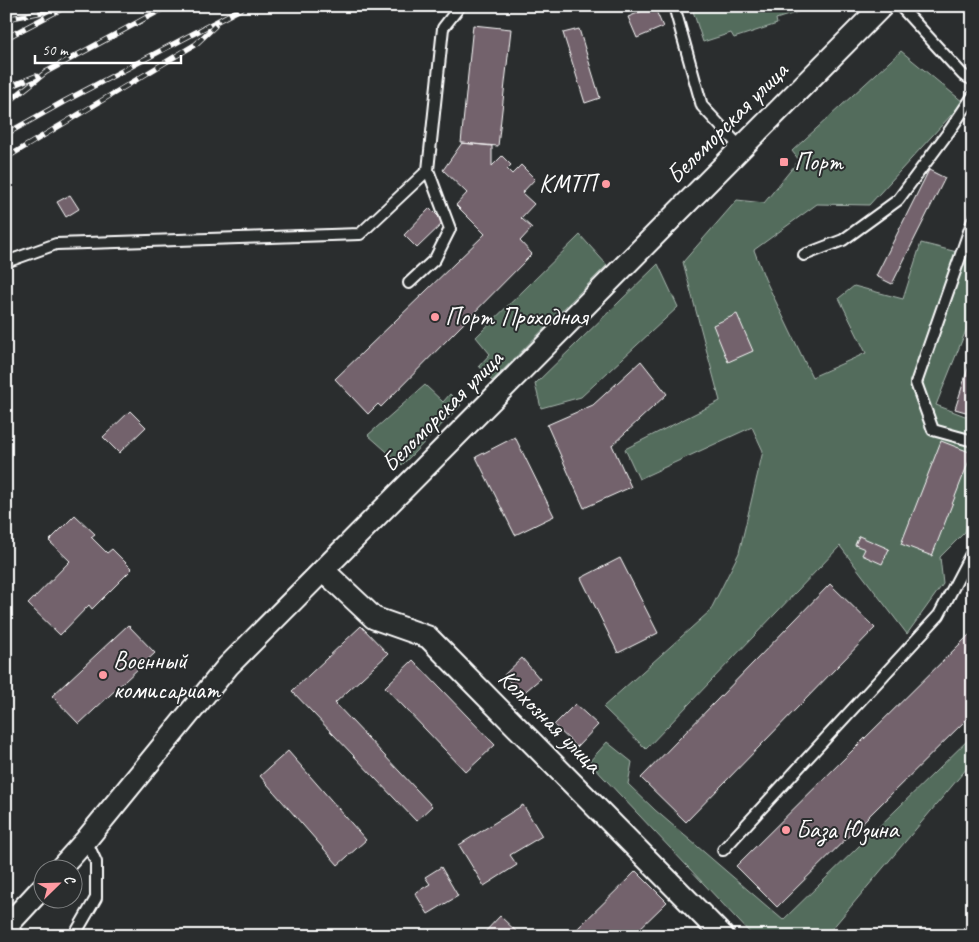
<svg xmlns="http://www.w3.org/2000/svg" width="979" height="942" font-family="Caveat,sans-serif">
<style>
.green{fill:#526c5c;stroke:#a8b6ae}
.building{fill:#73626c;stroke:#fff}
.lines{fill:none;stroke-linecap:round;stroke-linejoin:round}
.lane-casing{stroke:#fff;stroke-width:14}
.street-casing{stroke:#fff;stroke-width:25}
.lane{stroke:#2a2d2e;stroke-width:10}
.street{stroke:#2a2d2e;stroke-width:21}
.rail-casing{stroke:#fff;stroke-width:5.5}
.rail{stroke:#2a2d2e;stroke-width:4;stroke-dasharray:11;stroke-linecap:butt}
.poi-dot{fill:#ff9aa2;stroke:#2a2d2e;stroke-width:2}
.labels{text-anchor:middle;dominant-baseline:central;stroke-width:4;stroke-linejoin:round;paint-order:stroke}
.street-label{font-size:25px;fill:#fff;stroke:#2a2d2e}
.poi-label{font-size:25px;fill:#fff;stroke:#2a2d2e;text-anchor:start}
</style>
<rect width="100%" height="100%" fill="#2a2d2e"/>
<filter id="ink" filterUnits="userSpaceOnUse"><feTurbulence type="fractalNoise" baseFrequency=".02" numOctaves="2"/><feDisplacementMap in="SourceGraphic" scale="10" xChannelSelector="R" yChannelSelector="G"/><feConvolveMatrix kernelMatrix="1 2 1 2 8 2 1 2 1" color-interpolation-filters="sRGB"/></filter>
<g filter="url(#ink)">
<!-- green -->
<path class="green" d="M709,6H799L801,11L776,19L777,24L734,38L731,33L703,42L693,11Z
M901,51L963,102L869,205L817,204L754,250L765,279L812,377L866,353L839,298L854,286L903,299L921,243L973,256V313L936,405L973,419V508L965,532L940,557L943,584L907,634L840,546L646,749L603,707L710,611L739,553L763,451L752,427L639,479L625,449L720,401L683,262L737,200L764,203L799,160L792,151Z
M580,235L607,265L492,381L479,366L490,354L476,337Z
M658,264L678,307L581,397L541,408L535,384Z
M425,385L443,402L450,394L461,405L402,465L368,435Z
M973,735V761L826,936H753L589,762L607,742L632,762L628,784L655,810L783,920Z"/>
<!-- building -->
<path class="building" d="M654,6L663,27L637,38L628,17Z
M473,25L511,29L498,146L461,143Z
M579,29L600,98L585,103L563,33Z
M462,143L492,146V166L502,156L511,165L507,169L512,174L521,165L535,179L522,193L534,204L521,218L532,228L520,241L532,254L381,407L378,404L368,414L335,379L485,234L456,205L467,193L443,170Z
M929,170L945,178L892,284L876,276Z
M70,195L79,209L66,217L57,202Z
M430,208L444,222L417,248L404,235Z
M737,314L753,351L728,362L713,325Z
M973,353V414L955,409Z
M641,361L667,394L612,445L631,487L584,508L547,425L593,405Z
M130,411L146,427L119,453L103,437Z
M515,437L554,516L515,535L476,457Z
M941,441L972,453L932,556L901,544Z
M75,515L95,534L91,537L107,553L112,549L132,569L92,609L89,605L60,635L28,604L70,561L49,541Z
M859,536L889,549L882,564L862,555L865,549L855,545Z
M620,558L658,633L618,653L581,578Z
M830,584L875,628L686,822L641,778Z
M128,625L155,653L79,724L52,696Z
M361,626L388,654L335,703L432,806L416,821L292,691Z
M973,631V713L777,907L736,866Z
M522,658L540,679L521,695L504,675Z
M413,660L495,745L466,772L385,687Z
M575,704L598,725L577,747L554,725Z
M288,751L366,840L338,865L260,776Z
M523,805L542,836L510,855L517,865L484,886L459,845Z
M441,867L458,896L428,914L415,893L430,884L425,877Z
M636,871L667,902L632,936H576L573,933Z
M500,916L521,936H485L483,934Z"/>
<g class="lines">
<!-- lane casing -->
<g class="lane-casing">
<path id="lane" d="M674,6L702,106L741,148
M900,6L963,75L973,80
M973,220L916,383L933,430L973,441
M804,255L843,240L898,200L950,130L973,96
M6,262L56,244L360,234L428,170
M409,283L435,259L450,229L428,170L443,28L460,6
M723,850L939,615L973,550
M8,926L21,936
M74,936L96,898V862L86,840"/>
</g>
<!-- street casing -->
<g class="street-casing">
<path id="street" d="M323,570L374,618L428,637L723,936
M59,870L86,840L228,666L882,6
M6,927L42,888"/>
</g>
<!-- lane -->
<use href="#lane" class="lane"/>
<!-- street -->
<use href="#street" class="street"/>
<!-- rail casing -->
<g class="rail-casing">
<path id="rail" d="M6,19L53,10
M6,38L67,6
M6,88L36,76
M6,104L46,72L168,6
M6,134L65,101L246,6
M6,158L196,44L215,26"/>
</g>
<!-- rail -->
<use href="#rail" class="rail"/>
</g>
</g>
<!-- markers -->
<g class="poi-dot">
<rect x="779" y="157" width="10" height="10" rx="2.5"/>
<circle cx="606" cy="184" r="5"/>
<circle cx="435" cy="317" r="5"/>
<circle cx="103" cy="675" r="5"/>
<circle cx="786" cy="830" r="5"/>
</g>
<g class="labels">
<!-- street labels -->
<g class="street-label">
<text transform="translate(727 123) rotate(-45)">Беломорская улица</text>
<text transform="translate(442 411) rotate(-45)">Беломорская улица</text>
<text transform="translate(550 721) rotate(45)">Колхозная улица</text>
</g>
<!-- poi labels -->
<g class="poi-label">
<text x="794" y="162">Порт</text>
<text x="596" y="184" text-anchor="end">КМТП</text>
<text x="445" y="317">Порт Проходная</text>
<text x="113" y="661">Военный<tspan x="113" dy="29">комисариат</tspan></text>
<text x="796" y="830">База Юзина</text>
</g>
</g>
<!-- margin -->
<rect width="979" height="942" fill="none" stroke="#2a2d2e" stroke-width="25"/>
<rect x="12" y="12" width="954" height="917" fill="none" stroke="#fff" stroke-width="2" filter="url(#ink)"/>
<!-- north arrow -->
<g transform="translate(58 884) rotate(67)"><circle r="24" fill="#2a2d2e" stroke="#7f8182"/>
<path d="M0-4L9 19L0 12L-9 19Z" fill="#ff9aa2"/>
<text y="-8" font-size="14" font-weight="bold" text-anchor="middle" fill="#ffffff">С</text>
</g>
<!-- scale -->
<path d="M35 55v8h146v-8" fill="none" stroke="#ffffff" stroke-width="2.5"/>
<text x="42" y="55" font-size="15" fill="#ffffff" stroke="#2a2d2e" stroke-width="4" paint-order="stroke">50 m</text>
</svg>
